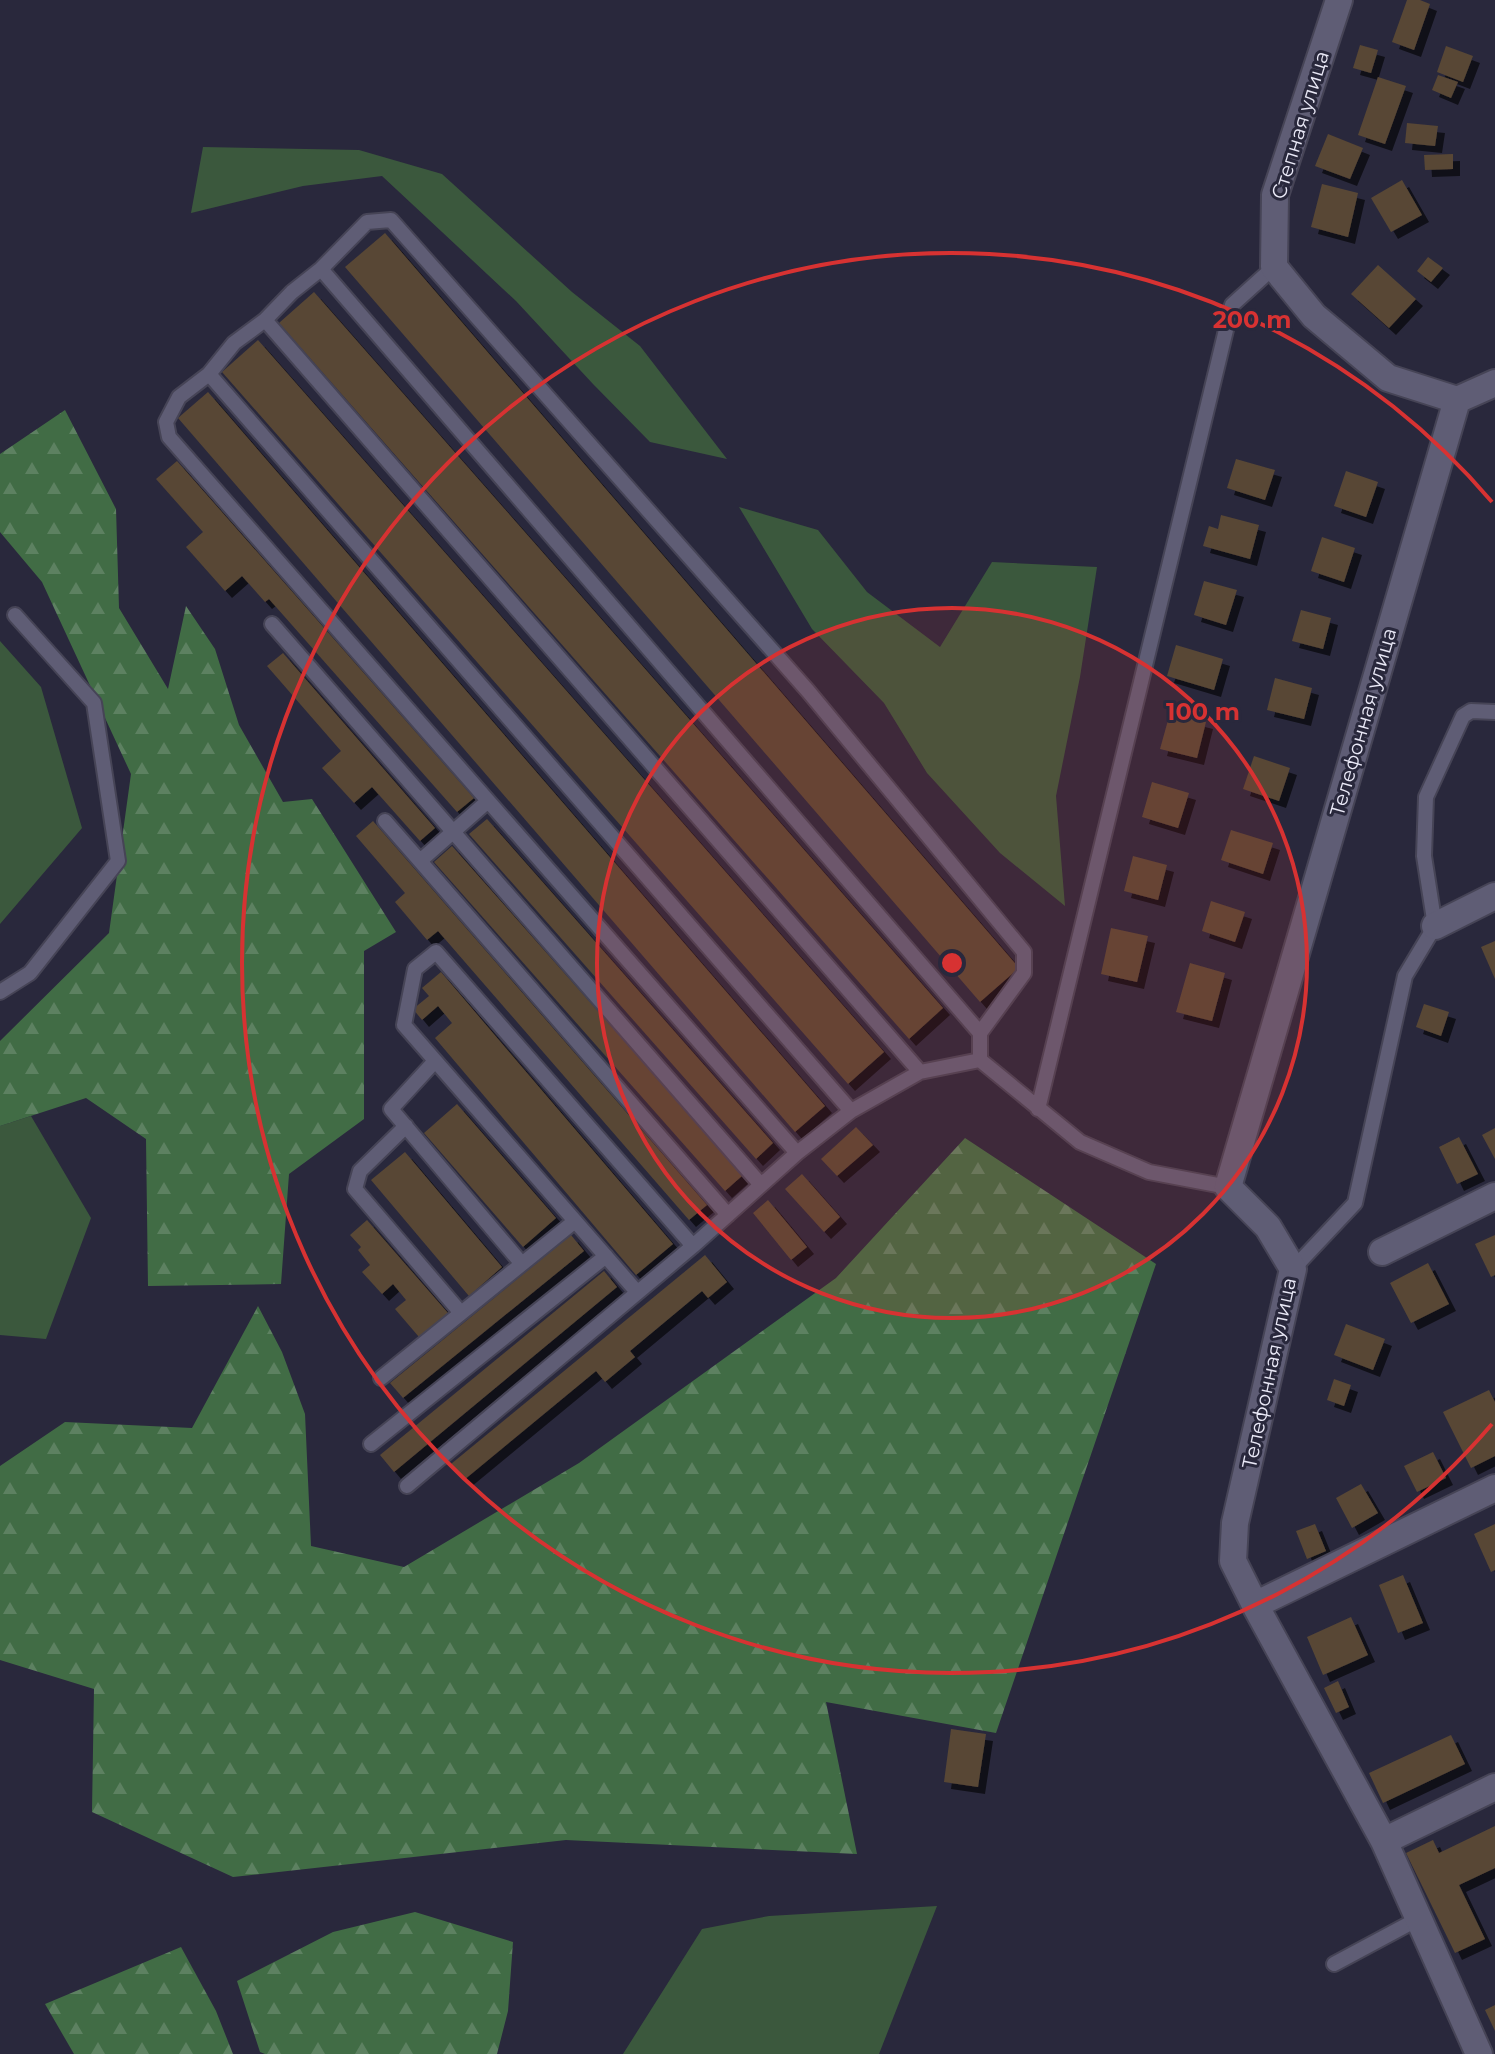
<svg xmlns="http://www.w3.org/2000/svg" width="1495" height="2054" font-family="Montserrat,sans-serif">
<style>
.green{fill:#3b583d}
.forest{fill:url(#forest-firs)}
.building{fill:#584735;filter:url(#shadow)}
.lines{fill:none;stroke-linecap:round;stroke-linejoin:round}
.service-casing{stroke:#464456;stroke-width:18}
.minor-casing{stroke:#464456;stroke-width:30}
.service{stroke:#5f5d75;stroke-width:14}
.minor{stroke:#5f5d75;stroke-width:26}
.ring{fill:none;stroke:#d73232;stroke-width:4}
.labels{text-anchor:middle;dominant-baseline:central;stroke-width:6;stroke-linejoin:round;paint-order:stroke}
.street-label{font-size:20px;fill:#eae9f7;stroke:#29283c}
.centre{fill:#d73232;stroke:#29283c;stroke-width:4}
.ring-label{font-size:24px;text-anchor:middle;font-weight:bold;fill:#d73232;stroke:#29283c;stroke-width:6;stroke-linejoin:round;paint-order:stroke}
</style>
<defs>
<pattern id="forest-firs" width="22" height="20" patternUnits="userSpaceOnUse" patternTransform="scale(2)"><rect width="22" height="20" fill="#416c45"/><path d="M5 1l3.5 6h-7zM16 11l3.5 6h-7z" fill="#5d8161"/></pattern>
<filter id="shadow"><feDropShadow dx="7" dy="7" stdDeviation="0" flood-color="#0009"/></filter>
</defs>
<rect width="100%" height="100%" fill="#29283c"/>
<!-- green -->
<path class="green" d="M203,147L359,150L442,174L572,292L640,346L727,459L650,442L593,384L516,301L382,176L303,186L191,213Z
M739,507L818,530L867,592L940,647L992,562L1097,567L1080,677L1056,796L1065,906L1000,853L927,773L884,703L812,629Z
M0,641L41,687L82,828L0,924Z
M31,1116L91,1218L46,1339L0,1335V1126Z
M937,1906L879,2054H623L702,1929L769,1916Z"/>
<!-- forest -->
<path class="forest" d="M65,410L116,509L119,608L168,689L186,606L215,649L239,725L283,802L312,799L396,932L364,951V1119L289,1174L281,1284L148,1286L146,1139L86,1098L0,1126V1041L109,933L131,774L42,582L0,532V454Z
M965,1138L1156,1264L996,1733L826,1702L857,1854L566,1840L233,1877L92,1812L94,1689L0,1660V1466L65,1422L192,1428L258,1306L282,1352L305,1414L311,1546L404,1567L579,1463L836,1278Z
M415,1912L513,1942L508,2011L497,2054H265L260,2052L237,1981L333,1932Z
M181,1947L216,2011L233,2054H74L45,2004Z"/>
<!-- building -->
<path class="building" d="M1407,0H1420L1430,4L1414,50L1392,42Z
M1360,45L1378,50L1371,73L1353,68Z
M1446,46L1473,56L1463,82L1437,72Z
M1438,75L1458,82L1451,98L1432,90Z
M1378,77L1406,86L1385,144L1358,135Z
M1407,123L1438,126L1435,146L1405,143Z
M1328,134L1363,148L1350,179L1315,166Z
M1453,154V169L1425,170L1424,155Z
M1402,180L1422,215L1391,232L1371,198Z
M1322,184L1358,193L1348,237L1311,227Z
M385,233L1019,968L980,1002L345,267Z
M1428,257L1443,268L1431,282L1417,271Z
M1378,265L1416,299L1389,328L1351,294Z
M314,292L943,1008L909,1039L279,323Z
M258,340L884,1052L848,1084L222,372Z
M208,392L825,1106L795,1132L178,418Z
M1236,459L1275,470L1265,500L1227,488Z
M177,461L474,798L457,812L269,599L265,602L242,576L225,591L186,547L203,532L156,479Z
M1346,471L1378,482L1366,517L1334,506Z
M1221,515L1259,525L1250,559L1203,546L1209,526L1218,529Z
M1322,537L1355,548L1344,582L1311,571Z
M1204,581L1237,590L1226,625L1194,615Z
M1301,610L1331,618L1323,649L1292,641Z
M1176,645L1223,659L1214,690L1167,676Z
M283,653L435,828L420,841L372,787L354,803L322,768L341,751L267,666Z
M1275,678L1312,688L1304,719L1267,710Z
M1170,713L1206,722L1197,758L1160,749Z
M1254,756L1290,768L1279,801L1243,789Z
M1152,782L1189,793L1178,828L1142,817Z
M487,819L773,1143L756,1159L469,834Z
M373,821L707,1205L689,1220L438,931L427,940L395,902L405,893L356,836Z
M1231,830L1273,843L1263,874L1221,860Z
M452,846L743,1175L725,1191L434,862Z
M1133,856L1167,865L1158,900L1124,891Z
M1211,901L1245,912L1235,942L1202,931Z
M1111,928L1148,936L1137,982L1101,974Z
M1495,941V979L1481,947Z
M1190,963L1225,973L1212,1021L1176,1012Z
M441,972L673,1244L636,1275L435,1038L452,1023L438,1006L422,1020L413,1009L429,996L422,988Z
M1424,1004L1449,1012L1441,1036L1416,1027Z
M457,1104L556,1218L523,1247L424,1133Z
M856,1127L873,1145L837,1176L821,1159Z
M1495,1128V1159L1482,1135Z
M1459,1137L1478,1174L1457,1184L1439,1147Z
M405,1152L502,1267L469,1296L371,1180Z
M802,1174L840,1217L824,1232L785,1189Z
M768,1200L807,1247L791,1260L753,1213Z
M367,1220L448,1313L419,1337L395,1309L406,1300L393,1284L382,1294L362,1272L370,1265L358,1250L361,1247L350,1235Z
M571,1235L584,1251L403,1398L390,1383Z
M1495,1235V1275L1491,1277L1475,1244Z
M705,1255L727,1282L708,1298L702,1291L630,1351L635,1357L605,1382L596,1371L464,1480L451,1464Z
M1428,1263L1449,1304L1411,1323L1390,1283Z
M604,1271L617,1287L394,1472L380,1455Z
M1346,1324L1385,1339L1373,1370L1334,1355Z
M1334,1379L1351,1385L1344,1406L1327,1400Z
M1489,1390L1495,1402V1456L1471,1468L1443,1412Z
M1433,1452L1446,1478L1417,1492L1404,1466Z
M1361,1484L1378,1513L1352,1528L1336,1498Z
M1315,1524L1326,1551L1307,1559L1296,1531Z
M1495,1524V1570L1491,1572L1474,1534Z
M1403,1575L1423,1623L1398,1633L1379,1585Z
M1351,1617L1368,1655L1323,1675L1307,1637Z
M1338,1681L1349,1707L1336,1713L1324,1688Z
M951,1729L986,1734L978,1787L944,1782Z
M1451,1735L1465,1764L1383,1803L1369,1773Z
M1495,1826V1868L1459,1885L1485,1939L1455,1953L1406,1853L1433,1840L1439,1853Z
M1495,2005V2031L1485,2010Z"/>
<g class="lines">
<!-- service casing -->
<g class="service-casing">
<path id="service" d="M321,269L980,1033V1060
M265,320L920,1072
M209,374L851,1111
M272,624L761,1185
M488,801L420,861L728,1215
M385,821L420,861
M0,992L30,973L118,861L94,703L15,615
M435,1061L391,1109L522,1264
M1038,1109L1232,305L1274,267
M406,1126L360,1171L355,1189L461,1313
M797,1153L169,437L166,422L179,397L209,374L234,343L265,320L292,292L321,269L367,222L391,220L808,691L1024,952V973L980,1033
M1293,1269L1355,1203L1405,976L1435,926L1424,856L1426,797L1463,716L1471,711L1495,712
M637,1292L404,1025L415,969L436,952L693,1246
M381,1378L575,1221
M371,1444L606,1256
M407,1486L693,1246L797,1153L851,1111L920,1072L980,1060L1080,1142L1149,1172L1228,1187
M1334,1964L1418,1919"/>
</g>
<!-- minor casing -->
<g class="minor-casing">
<path id="minor" d="M1339,0L1275,195L1274,267L1314,316L1388,378L1457,400L1495,383
M1457,400L1228,1187L1268,1227L1293,1269L1235,1523L1233,1561L1255,1605L1384,1841L1479,2054
M1435,926L1495,896
M1382,1252L1495,1196
M1255,1605L1495,1488
M1384,1841L1495,1787"/>
</g>
<!-- service -->
<use href="#service" class="service"/>
<!-- minor -->
<use href="#minor" class="minor"/>
</g>
<!-- distance rings -->
<circle cx="952" cy="963" r="355" fill="#d73232" fill-opacity=".12"/>
<g class="ring">
<circle cx="952" cy="963" r="355"/>
<path d="M1492 1424A710 710 0 1 1 1492 502"/>
</g>
<g class="labels">
<!-- street labels -->
<g class="street-label">
<text transform="translate(1300 125) rotate(-73)">Степная улица</text>
<text transform="translate(1363 722) rotate(-74)">Телефонная улица</text>
<text transform="translate(1269 1373) rotate(-78)">Телефонная улица</text>
</g>
</g>
<circle cx="952" cy="963" r="12" class="centre"/>
<g class="ring-label">
<text x="1252" y="328">200 m</text>
<text x="1203" y="720">100 m</text>
</g>
</svg>
